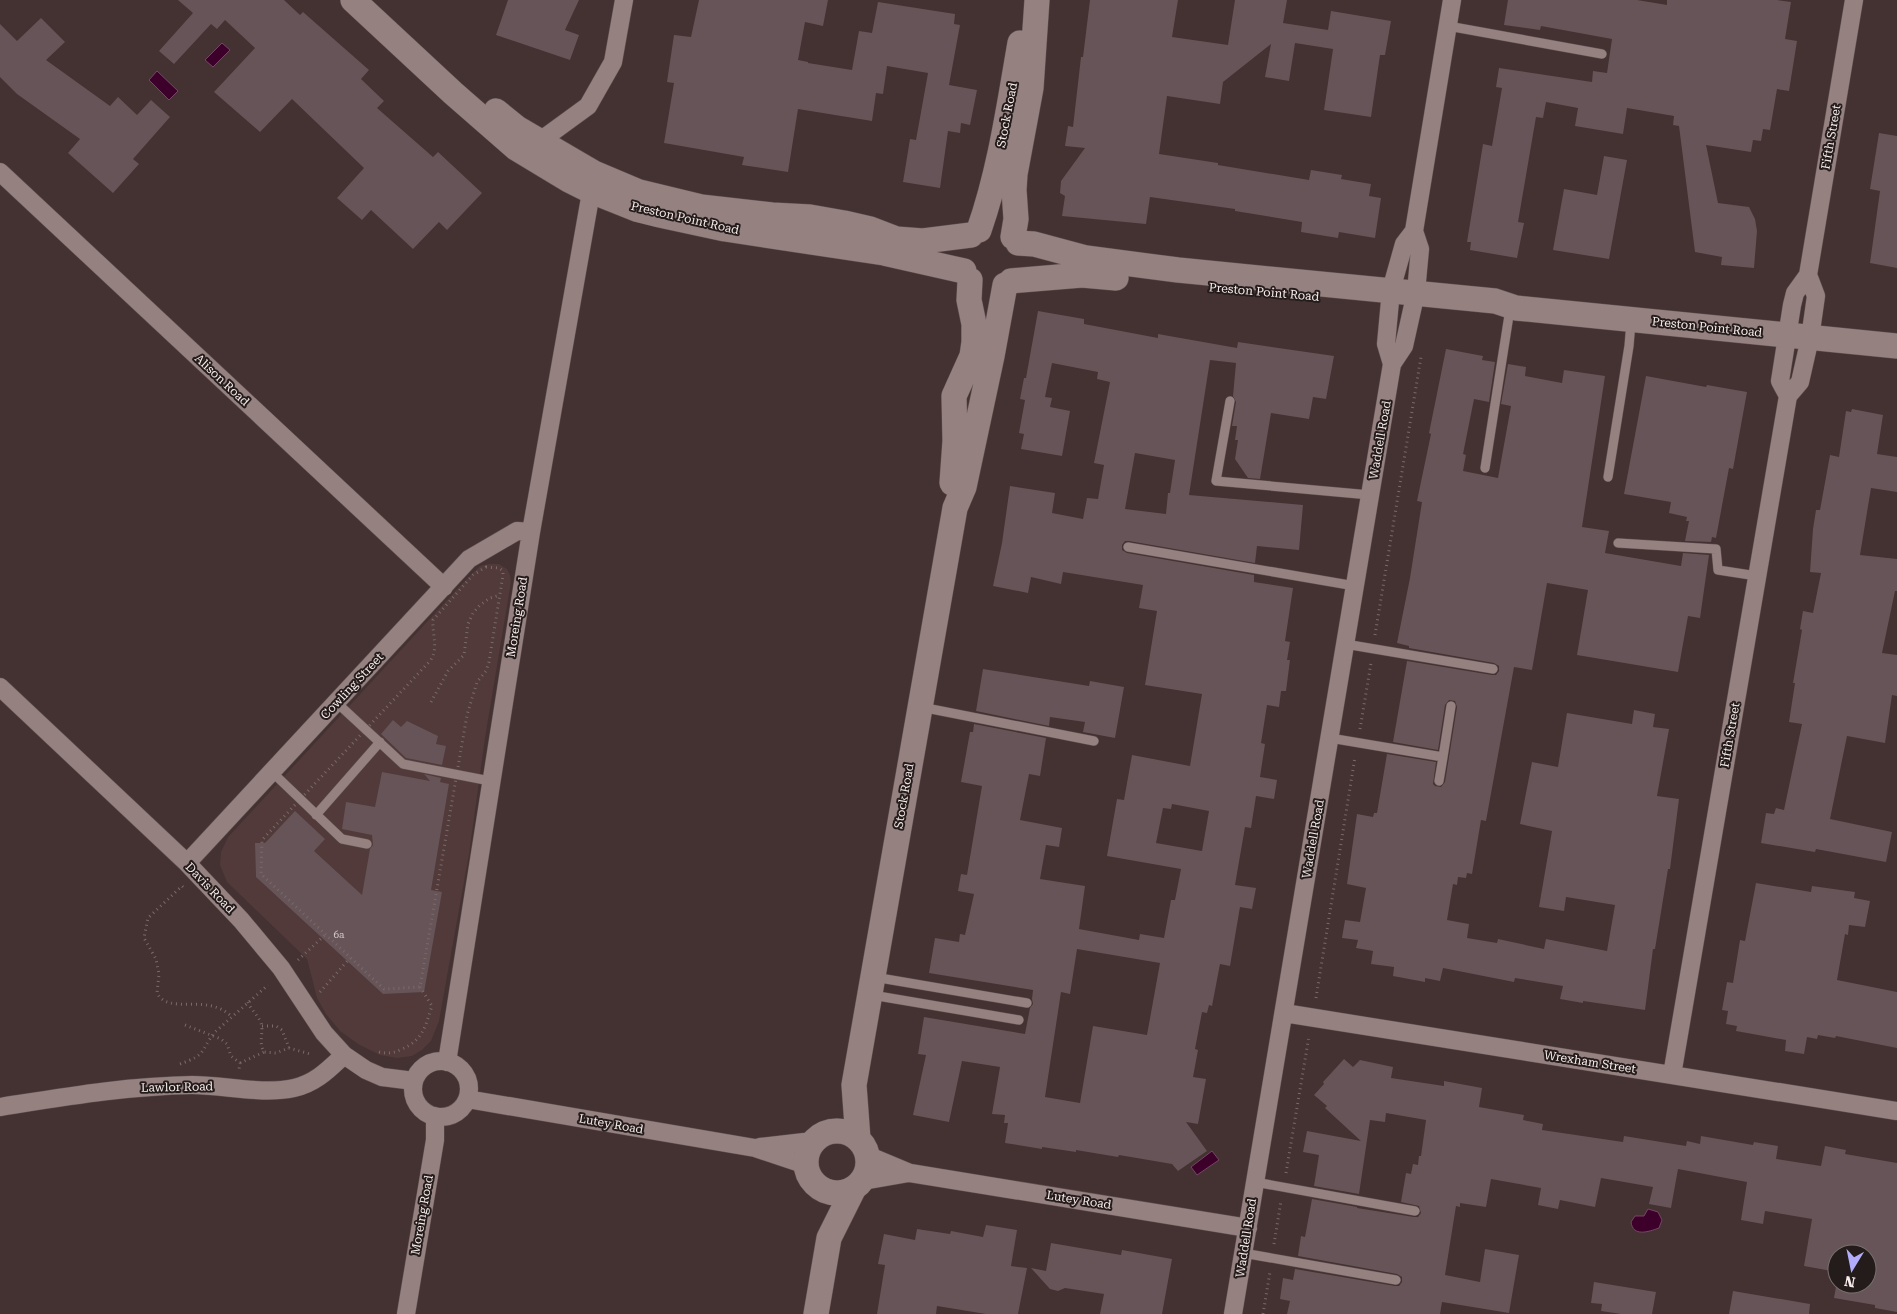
<svg xmlns="http://www.w3.org/2000/svg" width="1897" height="1314" font-family="'Roboto Serif',serif">
<style>
.built{fill:#513a39}
.water{fill:#3d002b;stroke:#754765}
.building{fill:#665458;fill-rule:evenodd}
.lines{fill:none;stroke-linecap:round;stroke-linejoin:round}
.lane-casing{stroke:#5f5050;stroke-width:10}
.street-casing{stroke:#5f5050;stroke-width:19}
.secondary-casing{stroke:#5f5050;stroke-width:26}
.path{stroke:#7a6a69;stroke-width:3;stroke-dasharray:1 4;stroke-linecap:butt}
.lane{stroke:#958180;stroke-width:9}
.street{stroke:#958180;stroke-width:18}
.secondary{stroke:#958180;stroke-width:25}
.labels{text-anchor:middle;dominant-baseline:central;stroke-width:4;stroke-linejoin:round;paint-order:stroke}
.number-label{font-size:10px;fill:#d4c7c7}
.street-label{font-size:12px;fill:#f8edec;stroke:#241c1b}
</style>
<rect width="100%" height="100%" fill="#433231"/>
<!-- built -->
<path class="built" d="M489,564H499L507,569L510,575L511,582L485,738L469,854L439,1021L431,1041L422,1050L412,1056L397,1058L380,1055L358,1044L340,1031L326,1014L317,998L307,959L227,882L220,865L221,852L228,837L462,584L480,566Z"/>
<!-- water -->
<path class="water" d="M222,43L230,50L213,67L205,60Z
M157,71L178,91L169,100L149,80Z
M1212,1151L1219,1160L1197,1175L1191,1167Z
M1648,1209L1658,1212L1662,1220L1659,1228C1648,1232 1633,1237 1631,1222L1635,1216H1644Z"/>
<!-- building -->
<path class="building" d="M178,0H284L300,15L303,12L369,70L361,79L384,101L377,108L433,157L438,152L482,193L447,230L439,222L413,249L371,210L362,220L337,198L364,168L292,99L260,132L214,92L255,48L225,20L217,29L211,24L174,64L159,51L193,13Z
M508,0H579L565,30L579,35L570,60L496,35Z
M699,0H828L823,26L805,22L798,60L808,62V63L852,70L859,31L872,33L878,2L955,14L954,24L960,25L949,85L977,90L970,125L961,123L960,133L948,131L940,188L903,182L910,139L916,140L928,73L887,66L883,94L876,93L872,121L798,109L788,172L742,165L744,157L664,143L674,83L667,82L674,35L691,37Z
M1090,0H1178L1172,37L1228,45L1235,0H1287L1283,23L1328,30L1331,11L1391,21L1385,55H1380L1371,117L1324,110L1333,49L1295,43L1289,81L1265,77L1271,44L1223,82L1220,104L1167,96L1159,154L1218,163V165L1309,180L1311,170L1342,175L1341,179L1371,184L1369,196L1381,198L1375,238L1339,232L1338,238L1301,232L1302,222L1235,211V209L1150,197L1146,224L1062,216L1065,196L1060,193L1061,181L1085,148L1065,146L1068,126L1073,127L1081,57H1083Z
M1508,0H1637L1667,5V0H1777L1791,2L1785,39L1797,41L1789,91L1777,89L1770,130L1763,129L1761,141L1753,140L1751,152L1706,145L1718,203L1749,207L1755,219L1757,231L1754,268L1721,265L1722,257L1695,252L1679,126L1673,125L1674,116L1627,108L1623,134L1575,126L1578,108L1546,102L1543,118L1536,117L1518,222L1524,223L1517,258L1470,250L1471,242H1467L1483,144L1492,146L1502,88L1496,87L1499,68L1592,82L1593,71L1607,73L1612,39L1541,26L1540,30L1504,25Z
M41,18L65,42L46,60L110,106L118,97L137,115L151,100L170,117L133,159L139,164L113,193L68,153L80,139L17,94L0,77V24L17,41Z
M1879,133L1897,136V268L1870,263L1880,191L1870,189Z
M1604,156L1627,160L1609,259L1553,250L1564,189L1597,195Z
M1038,311L1084,319V324L1158,338V334L1237,348L1238,342L1334,356L1326,399L1313,397L1309,419L1271,413L1260,479L1248,478L1235,459L1238,440H1235L1237,426H1232L1236,402L1233,396L1236,363L1210,360L1189,495L1303,505L1299,550L1257,546L1255,563L1129,541H1125L1122,545V550L1127,553L1254,575V582L1293,588L1285,641L1290,642L1287,660H1290L1286,691H1281L1279,707L1267,705L1261,743L1265,744L1260,777L1277,780L1274,799L1256,796L1251,828L1245,827L1235,885L1256,888L1252,909L1240,907L1230,966L1220,964L1212,1006L1209,1005L1207,1013L1202,1012L1195,1049L1198,1050L1193,1077L1206,1079L1198,1124L1186,1122L1207,1151L1178,1171L1172,1164L1119,1155L1118,1157L1076,1150V1152L1042,1147V1149L1005,1143L1008,1123H1004L1005,1115L992,1114L1000,1067L962,1061L949,1122L913,1115L926,1055L918,1054L924,1017L1025,1034L1030,1008L1033,1004L1032,999L1033,990L929,973L935,938L959,942L960,934L965,935L974,894L958,891L961,874L967,875L982,786L961,782L970,732H973L974,724L1046,738L1040,776L1029,774L1020,820L1062,828L1059,847L1046,845L1040,879L1085,886L1079,929L1139,940L1140,934L1164,938L1171,900H1175L1181,869L1107,856L1117,799L1124,800L1132,755L1190,766L1202,694L1145,685L1157,611L1139,608L1143,585L1063,572L1061,584L1031,577L1028,593L993,586L1002,543L1010,486L1055,493L1052,513L1083,519L1087,498L1098,499L1104,465L1094,463L1110,382L1097,379L1098,372L1052,363L1045,397L1052,398L1050,407L1070,411L1062,456L1021,449L1024,434L1019,433L1025,400L1020,399L1024,378H1026ZM1135,453L1175,460L1170,493H1168L1166,514L1125,509ZM1172,804L1209,811L1202,851L1156,843L1163,808L1171,809ZM1077,949L1160,963L1147,1035L1093,1026L1080,1103L1045,1097L1061,992L1070,994Z
M1446,349L1483,356L1482,360L1495,362L1489,402L1474,399L1463,454L1466,455L1463,471L1498,478L1511,406L1501,404L1508,364L1526,367L1525,376L1562,383L1564,370L1605,376L1582,527L1609,531L1605,553L1681,566L1683,553L1709,555L1700,618L1688,616L1678,672L1577,655L1588,590L1547,583L1532,670L1514,667L1486,821L1481,820L1472,874L1467,873L1466,878L1458,877L1457,885L1453,884L1447,920L1469,924L1467,938L1497,943L1498,939L1544,949L1546,939L1607,951L1615,905L1566,897L1564,911L1539,907L1552,831L1520,824L1532,762L1558,767L1567,713L1632,724L1634,710L1655,714L1653,727L1669,729L1657,796L1679,799L1670,869H1668L1655,949H1653L1645,1010L1583,1001V1003L1560,999L1563,986L1515,978L1514,982L1443,968L1440,981L1425,978V982L1393,976L1394,967L1371,964L1373,951L1356,948L1358,940L1342,938L1345,920L1360,922L1366,888L1347,884L1357,814L1373,817L1374,813H1377L1387,754L1436,762L1433,784L1435,786L1441,787L1445,782L1457,707L1455,701L1449,700L1445,705L1438,750L1393,742L1407,661L1492,675H1496L1499,671V666L1494,663L1409,648V646L1397,643L1410,578L1422,502L1417,501L1431,434L1429,433Z
M1646,376L1706,387L1707,385L1747,392L1733,469L1729,468L1716,538L1712,537L1711,542L1685,541L1689,521H1686L1687,517L1669,513L1671,502L1624,494Z
M1852,409L1883,415L1877,454L1897,457V492L1871,488L1860,555L1897,559V591H1895L1882,653L1897,655V696L1892,695L1885,743L1847,736L1830,819L1892,832L1886,862L1816,849L1815,852L1761,843L1766,813L1774,814L1776,808L1784,810L1802,724L1789,722L1795,683H1793L1802,630L1800,629L1803,611L1813,613L1821,573L1810,572L1813,529L1816,510H1820L1830,455L1839,457L1846,411L1851,412Z
M983,669L1089,686L1090,681L1124,687L1115,738L1083,732L1085,722L1050,717L1049,726L976,711Z
M393,720L401,727L407,721L438,736L436,744L446,746L442,765L406,758L381,734Z
M382,772L430,781L424,774L441,778L440,782L449,784L431,890L442,892L424,992L383,994L256,877L255,843H265L295,811L325,839L314,851L362,895L370,849L373,845L372,835L342,829L346,802L375,807Z
M1756,883L1811,892L1812,886L1855,892L1854,898L1870,901L1865,927L1849,925L1848,935L1845,934L1837,980L1897,992V1048L1836,1036L1835,1038L1818,1035L1817,1039L1807,1037L1804,1054L1785,1051L1786,1040L1736,1031L1737,1026L1726,1024L1728,1011L1722,1010L1727,982L1733,983L1740,940L1745,941Z
M1344,1059L1353,1067L1360,1060L1393,1067L1391,1078L1444,1086V1081L1482,1088L1479,1107L1524,1115L1523,1120L1543,1124L1542,1130L1623,1142L1624,1136L1686,1146L1687,1141L1700,1144L1701,1136L1753,1145L1754,1142L1778,1146L1776,1159L1821,1166L1825,1146L1846,1150L1845,1154L1897,1163V1312L1875,1308V1305L1834,1298L1837,1281V1284H1867V1254H1837V1272L1804,1266L1812,1219L1765,1211L1763,1224L1741,1220L1747,1182L1678,1169L1671,1208L1649,1204L1653,1187L1601,1178L1595,1207L1560,1200L1558,1209L1538,1205L1541,1188L1491,1179L1486,1207L1460,1203V1207L1456,1206L1445,1275L1480,1282L1485,1249L1519,1255L1509,1313L1442,1302L1440,1314H1287L1290,1301L1280,1299L1283,1278L1293,1280L1295,1269L1395,1286H1399L1402,1282V1277L1397,1274L1298,1256L1301,1236L1305,1237L1312,1199L1357,1207V1208L1414,1217H1418L1421,1213L1419,1206L1401,1202L1406,1173L1411,1174L1413,1164L1418,1165L1419,1156H1421L1426,1120L1386,1113L1385,1122L1370,1120L1359,1194L1314,1186L1319,1155L1303,1152L1307,1131L1361,1141L1325,1108L1327,1106L1314,1095L1324,1084L1323,1082Z
M986,1225L1017,1230L1011,1266L1027,1268L1018,1314H986L937,1306L936,1314H877L885,1265L878,1264L884,1234L915,1240L917,1229L950,1234L951,1231L983,1237Z
M1051,1243L1121,1255L1122,1250L1172,1259L1162,1314H1100L1104,1294L1065,1288L1058,1291L1050,1289L1031,1268L1046,1271Z
M1594,1282L1656,1292L1652,1314H1621L1601,1311L1602,1304L1591,1303Z
M1733,1291L1810,1304L1809,1314H1729Z"/>
<g class="lines">
<!-- lane casing -->
<g class="lane-casing">
<path id="lane" d="M1448,26L1602,54
M1230,401L1216,481L1370,495
M1485,468L1510,309
M1608,477L1629,346L1631,322
M1618,543L1716,549L1718,570L1757,576
M1128,547L1355,586
M1345,644L1493,669
M336,702L403,764L490,781
M921,707L1094,741
M1330,738L1443,757L1451,706
M272,772L342,839L367,844
M1439,781L1443,757
M316,815L380,742
M874,977L1027,1003
M872,995L1019,1020
M1255,1182L1415,1211
M1243,1253L1396,1280"/>
</g>
<!-- street casing -->
<g class="street-casing">
<path id="street" d="M540,141L588,106L613,62L624,0
M0,172L444,587
M1392,364L1386,344L1391,290L1404,244L1414,231
M1788,396L1780,381L1792,305L1795,293L1808,275L1854,0
M0,687L187,863L241,920L281,968L324,1033L344,1055L366,1070L382,1077L414,1081
M187,863L469,559L517,531L531,532
M1284,1013L1897,1111
M413 1089a28 28 0 1 1 56 0a28 28 0 1 1-56 0Z
M447,1062L531,532L593,181
M1672,1075L1788,396L1800,382L1810,338L1816,296L1808,275
M467,1099L755,1148L806,1165
M0,1107C64,1097 127,1086 192,1085C225,1085 262,1095 294,1088C316,1083 329,1069 344,1055
M760,1147L813,1141
M867,1155L910,1173L1248,1228
M863,1181L909,1173
M406,1314L435,1140V1116
M1233,1314L1392,364L1404,346L1416,292L1420,249L1414,231L1452,0"/>
</g>
<!-- secondary casing -->
<g class="secondary-casing">
<path id="secondary" d="M353,0L453,93L516,148L569,180L591,191L636,209L660,215L725,229L884,253L964,271
M496,111L517,128L594,173L639,192L701,207L772,215L810,217L844,223L870,229L896,239L923,241L971,235
M979,230C1000,170 1009,106 1020,43
M1013,237L1016,219L1014,190L1015,174L1031,88L1037,0
M1018,243L1034,244L1086,258L1178,270L1495,301L1516,308L1897,346
M1011,281L1082,275L1116,278
M952,483L955,441L954,396L972,356L974,342V324L969,300L970,280
M806 1162a31 31 0 1 1 62 0a31 31 0 1 1-62 0Z
M858,1139L854,1085L955,508L964,487L992,356L1005,285
M816,1314L829,1238L853,1190"/>
</g>
<!-- path -->
<path class="path" d="M486,567L499,568L503,571V575L489,662L486,671L477,682L467,715L420,987L384,989L261,874L262,840L430,661C439,648 432,635 433,620L473,575Z
M1375,635L1421,357
M431,702L448,671L464,655L468,624L473,613L480,605L490,598L500,595
M1360,729L1371,663
M183,887L182,886L148,918L144,938L156,959L159,974L157,993C169,1016 207,992 232,1017
M298,960L325,935
M320,992L350,958
M1316,998L1355,757
M248,1002C251,1010 258,1015 261,1023C264,1032 258,1043 264,1052L276,1053L289,1048L310,1054
M185,1025L221,1039L227,1044L231,1056L240,1063L239,1069
M262,1026H276L282,1030L289,1048
M379,1052C388,1054 394,1053 402,1049C423,1040 425,1027 432,1006L420,987
M240,1063L264,1052
M180,1064C208,1054 199,1052 215,1032L268,985
M1286,1173L1309,1036
M1274,1244L1281,1201
M1263,1314L1270,1272"/>
<!-- lane -->
<use href="#lane" class="lane"/>
<!-- street -->
<use href="#street" class="street"/>
<!-- secondary -->
<use href="#secondary" class="secondary"/>
</g>
<g class="labels">
<!-- number labels -->
<g class="number-label">
<text x="339" y="934">6a</text>
</g>
<!-- street labels -->
<g class="street-label">
<text transform="translate(1007 115) rotate(-79)">Stock Road</text>
<text transform="translate(1831 137) rotate(-80)">Fifth Street</text>
<text transform="translate(685 218) rotate(13)">Preston Point Road</text>
<text transform="translate(1264 292) rotate(5)">Preston Point Road</text>
<text transform="translate(1707 327) rotate(6)">Preston Point Road</text>
<text transform="translate(222 380) rotate(43)">Alison Road</text>
<text transform="translate(1380 440) rotate(-80)">Waddell Road</text>
<text transform="translate(517 617) rotate(-81)">Moreing Road</text>
<text transform="translate(352 686) rotate(-47)">Cowling Street</text>
<text transform="translate(1730 735) rotate(-80)">Fifth Street</text>
<text transform="translate(904 796) rotate(-80)">Stock Road</text>
<text transform="translate(1313 839) rotate(-80)">Waddell Road</text>
<text transform="translate(210 888) rotate(46)">Davis Road</text>
<text transform="translate(1590 1062) rotate(9)">Wrexham Street</text>
<text transform="translate(177 1087) rotate(-1)">Lawlor Road</text>
<text transform="translate(611 1124) rotate(10)">Lutey Road</text>
<text transform="translate(1079 1200) rotate(9)">Lutey Road</text>
<text transform="translate(422 1215) rotate(-80)">Moreing Road</text>
<text transform="translate(1246 1238) rotate(-81)">Waddell Road</text>
</g>
</g>
<!-- north arrow -->
<g transform="translate(1852 1269) rotate(190)"><circle r="24" fill="#241c1b" stroke="#79706f"/>
<path d="M0-4L9 19L0 12L-9 19Z" fill="#b1adfa"/>
<text y="-8" font-size="14" font-weight="bold" text-anchor="middle" fill="#f8edec">N</text>
</g>
</svg>
